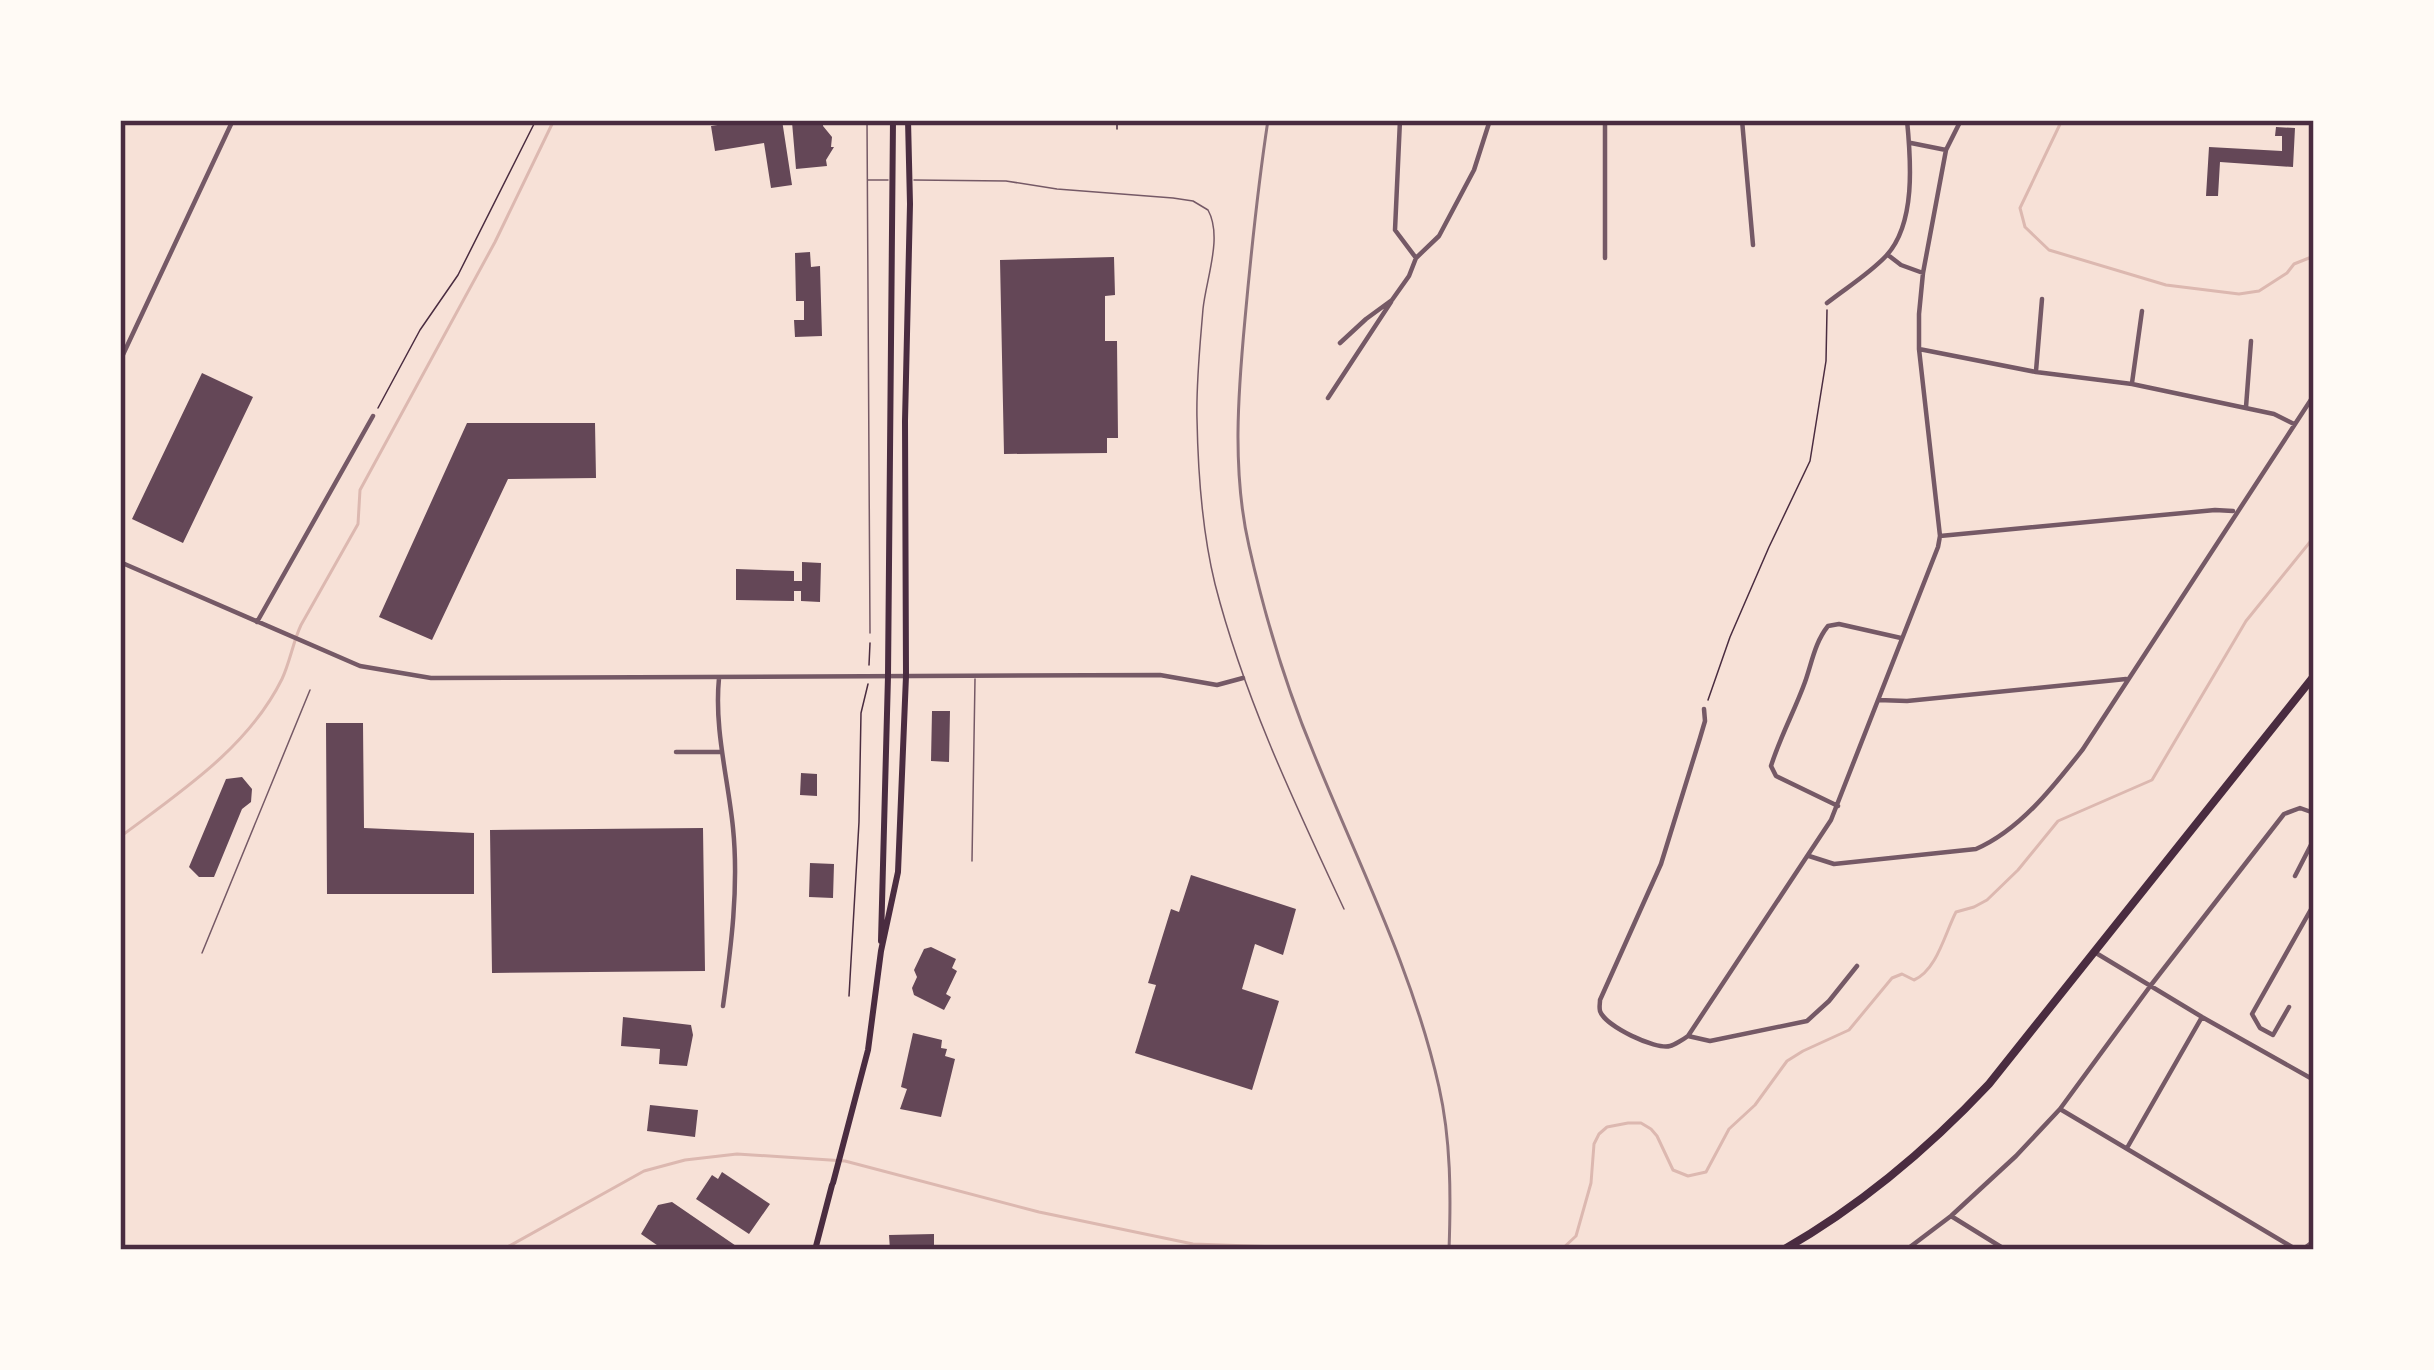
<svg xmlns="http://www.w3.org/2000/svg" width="2434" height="1370" font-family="'DejaVu Sans',sans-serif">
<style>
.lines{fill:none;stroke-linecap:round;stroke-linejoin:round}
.stream{stroke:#dcb8b0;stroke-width:3}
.building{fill:#644757}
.path{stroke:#4a2c40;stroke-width:1.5}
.service{stroke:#755966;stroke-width:1.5}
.minor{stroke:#755966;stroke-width:4.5}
.secondary{stroke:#4a2c40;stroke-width:6}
.primary{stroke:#4a2c40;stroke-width:8}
.rail{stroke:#8f747c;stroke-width:3}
.neatline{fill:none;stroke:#4a2c40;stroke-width:4.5}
</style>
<rect width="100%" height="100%" fill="#f7e1d7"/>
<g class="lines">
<!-- stream -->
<path class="stream" d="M2062,120L2020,208L2025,227L2049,250L2166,285L2239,294L2259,291L2287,273L2294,264L2314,256
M120,837C180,792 248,748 282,679C290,662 293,642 301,625L358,524L360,490L495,242L554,120
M502,1250L644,1171L685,1160L737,1154L845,1161L1039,1212L1193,1244L1362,1250
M1561,1250L1576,1236L1591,1183L1594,1144L1599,1134L1607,1127L1628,1123H1641L1651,1129L1657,1136L1673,1170L1688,1176L1706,1172L1729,1129L1755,1105L1787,1061L1803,1051L1849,1030L1892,978L1902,974L1914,980C1937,970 1945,933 1956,912L1974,907L1987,900L2018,870L2058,821L2152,780L2246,621L2314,537"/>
</g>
<!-- building -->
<path class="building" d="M750,120H782L792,185L771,188L764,143L715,151L711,126Z
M823,120V126L832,137L831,147H834L826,160L827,166L796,169L792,122Z
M2276,127L2295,128L2293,167L2220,162L2218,196H2206L2209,147L2282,151V136H2275Z
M810,252L811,267L820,266L822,336L795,337L794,320H804V301H796L795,253Z
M1114,257L1115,295L1105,296V341H1117L1118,438H1107V453L1004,454L1000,260Z
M202,373L253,397L183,543L132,519Z
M467,423H595L596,478L508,479L432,640L379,617Z
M802,562L821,563L820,602L801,601V591H794V601L736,600V569L794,571V581H802Z
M932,711H950L949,762L931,761Z
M326,723H363L364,828L474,833V894H327Z
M801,773L817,774V796L800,795Z
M242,777L252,789L251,802L242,809L214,877H199L189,867L226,779Z
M703,828L705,971L492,973L490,830Z
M810,863L834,864L833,898L809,897Z
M1191,875L1296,909L1283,955L1255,944L1242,989L1279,1001L1252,1090L1135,1053L1156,985L1148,983L1171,909L1179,912Z
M931,947L956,959L952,968L957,971L946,994L951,997L944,1010L914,995L912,988L917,977L914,970L924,949Z
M623,1017L691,1025L693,1035L687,1066L659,1064L660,1049L621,1046Z
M913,1033L942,1040L941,1048L947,1049L945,1056L955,1059L941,1117L900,1109L907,1089L901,1087Z
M650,1105L698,1110L695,1137L647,1131Z
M722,1172L770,1204L749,1234L696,1199L712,1175L718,1179Z
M672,1202L742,1250H664L641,1234L658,1205Z
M934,1234V1250H890L889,1235Z"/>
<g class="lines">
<!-- path -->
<path class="path" d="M1117,129V120
M378,408L420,330L458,275L536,120
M869,665L870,643
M1708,700L1730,637L1769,547L1810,461L1826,361L1827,310
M849,996L859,822L861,713L868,684"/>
<!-- service -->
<path class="service" d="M867,120L870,633
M868,180H888
M914,180L1006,181L1057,189L1173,198L1193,201L1208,210C1223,237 1206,279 1203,309C1200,346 1196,383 1197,419C1198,474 1202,531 1215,584C1244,697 1295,804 1344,909
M972,861L975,679
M202,953L310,690"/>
<!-- minor -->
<path class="minor" d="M1400,120L1395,230L1416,258
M1742,120L1753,245
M1911,143L1946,150
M1888,255L1901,265L1923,273
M1605,258V120
M1827,303C1846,288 1869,274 1886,256C1916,224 1911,161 1907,120
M1340,343L1366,319L1392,300L1409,276L1416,258L1439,236L1474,170L1490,120
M1919,349L2036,372L2132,384L2274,414L2294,424
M120,361L233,120
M2036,371L2042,299
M2132,383L2142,311
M1328,398L1391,302
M2246,407L2251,341
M1940,536L2215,510L2233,511
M120,562L360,666L431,678L1160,675L1217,685L1243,678
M257,622L373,416
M719,678C714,729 728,778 733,828C739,887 731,948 723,1006
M1878,700L1907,701L2126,679
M676,752H721
M1838,806L1776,776L1771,766C1780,737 1795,710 1805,682C1812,662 1815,642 1828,626L1839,624L1901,638
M1809,856L1834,864L1976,849C2020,830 2054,786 2083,749L2314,395
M2295,876L2314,839
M2096,953L2202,1017L2314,1080
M1857,966L1829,1001L1807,1021L1710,1041L1688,1036L1831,820L1938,547L1940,536L1919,349V314L1923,273L1946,150L1961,120
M2289,1007L2273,1035L2260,1028L2252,1014L2314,904
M1688,1036C1684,1039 1674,1045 1670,1046C1655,1050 1605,1026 1600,1011C1599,1007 1600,1004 1600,1000L1661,864L1700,738L1705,721L1704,709
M2060,1109L2297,1250
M2127,1148L2202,1017
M1951,1216L2006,1250
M1906,1250L1951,1216L2016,1156L2060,1109L2151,985L2284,814L2300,808L2314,813
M2302,1250L2314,1241"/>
<!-- secondary -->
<path class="secondary" d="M881,941L888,676L893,120
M833,1183L868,1050L881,951L898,872L906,676L905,421L910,204L908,120
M815,1250L832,1185"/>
<!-- primary -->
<path class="primary" d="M1783,1250C1860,1206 1928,1149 1989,1084L2314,676"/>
<!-- rail -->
<path class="rail" d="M1268,120C1258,186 1251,253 1245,319C1238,394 1232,472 1249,546C1265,617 1286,687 1314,754C1358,863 1413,971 1439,1087C1451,1140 1451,1196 1449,1250"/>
</g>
<!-- border -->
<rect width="2434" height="1370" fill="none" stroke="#fffaf5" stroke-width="246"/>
<rect x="123" y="123" width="2188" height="1124" class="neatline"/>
</svg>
